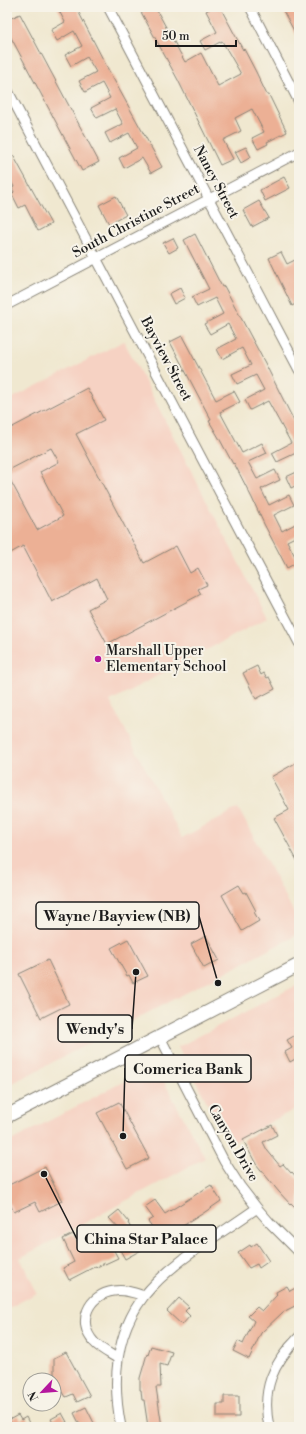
<svg xmlns="http://www.w3.org/2000/svg" width="306" height="1434" font-family="'Libre Bodoni',serif">
<style>
.built{fill:#f6d2c3}
.building{fill:#ecb095}
.lines{fill:none;stroke-linecap:round;stroke-linejoin:round}
.street-casing{stroke:#868276;stroke-width:11}
.secondary-casing{stroke:#868276;stroke-width:15}
.street{stroke:#fff;stroke-width:9}
.secondary{stroke:#fff;stroke-width:13}
.poi-dot{fill:#b5179e;stroke:#f7f3e8;stroke-width:1.5}
.labels{text-anchor:middle;dominant-baseline:central;stroke-width:4;stroke-linejoin:round;paint-order:stroke}
.street-label{font-size:14px;fill:#1c1c1c;stroke:#f7f3e8}
.poi-label{font-size:14px;fill:#1c1c1c;stroke:#f7f3e8;text-anchor:start}
.leader{fill:none;stroke:#1c1c1c;stroke-width:1.5}
.callout-dot{fill:#1c1c1c;stroke:#f7f3e8;stroke-width:1.5}
.callout{fill:#f7f3e8;stroke:#1c1c1c;stroke-width:1.5}
.callout-label{font-size:15px;text-anchor:middle;font-weight:bold;fill:#1c1c1c}
</style>
<rect width="100%" height="100%" fill="#f7f3e8"/>
<filter id="ink" filterUnits="userSpaceOnUse"><feTurbulence type="fractalNoise" baseFrequency=".025" numOctaves="2"/><feDisplacementMap in="SourceGraphic" scale="8" xChannelSelector="R" yChannelSelector="G"/><feConvolveMatrix kernelMatrix="1 2 1 2 8 2 1 2 1" color-interpolation-filters="sRGB"/></filter>
<filter id="wash" filterUnits="userSpaceOnUse"><feTurbulence type="fractalNoise" baseFrequency=".012" numOctaves="4" result="noise"/><feDisplacementMap in="SourceGraphic" scale="16" xChannelSelector="R" yChannelSelector="G"/><feGaussianBlur stdDeviation="0.9" result="paint"/><feColorMatrix in="noise" values="0 0 0 0 0 0 0 0 0 0 0 0 0 0 0 0 0 1.4 0 .05"/><feComposite in="paint" operator="in"/></filter>
<g filter="url(#wash)">
<rect width="100%" height="100%" fill="#f0e8d0"/>
<!-- built -->
<path class="built" d="M124,341L267,618L110,701L182,838L238,808L299,922V934L7,1086V401Z
M299,984V1107L229,1144L178,1047Z
M155,1065L205,1158L20,1258L37,1293L7,1309V1143Z"/>
<g id="blocks">
<!-- building -->
<path class="building" d="M57,7H76L109,71L162,167L151,173L142,158L124,168L119,158L137,148L129,133L110,143L105,133L123,124L115,109L97,118L91,108L110,98L102,83L85,92L79,81L96,72L87,57L71,66L65,55L82,46L74,31L57,41L51,30L65,22Z
M152,7H155L185,62L201,53L218,86L241,74L222,41L205,50L200,41L217,32L206,11L213,7H220L243,50L244,49L256,72L267,95H269L287,132L267,142L268,144L258,149L252,138L264,132L252,109L235,118L241,131L223,140L233,159L220,165L178,80L141,12Z
M281,7H299V40Z
M20,14L99,162L82,171L7,30V20Z
M246,147L251,157L241,163L235,152Z
M13,155L51,224L38,231L25,205L19,208L12,194L14,192L12,188L14,187L7,173V158Z
M284,177L290,188L265,201L260,190Z
M116,196L126,215L109,224L99,205Z
M259,201L269,218L252,227L243,210Z
M195,234L222,287L224,286L265,363L299,431V459L296,453L277,462L272,453L291,443L268,401L250,410L245,400L264,390L256,375L237,384L232,374L251,365L242,348L222,359L217,349L236,339L228,324L210,334L204,324L223,314L215,298L197,307L192,297L209,289L184,240Z
M173,238L178,248L169,253L163,243Z
M281,252L287,264L299,258V302L292,306L269,258Z
M180,288L185,298L174,304L169,294Z
M182,336L216,400L234,391L240,402L220,412L242,453L262,443L267,453L248,462L257,479L275,470L280,480L261,489L269,505L289,495L294,505L274,515L282,531L299,522V535L287,541L298,562L287,568L264,524L252,498L234,463L233,464L219,438L209,421L211,420L170,342Z
M87,388L104,420L76,434L144,563L176,546L190,573L198,568L207,585L198,589L201,594L107,644L88,609L107,599L97,578L52,602L23,546L7,555V474L37,530L63,516L40,472L59,462L51,448L7,471V430Z
M299,471V484L291,488L286,477Z
M257,666L261,675L264,673L267,678L269,677L275,689L256,699L243,673Z
M299,761V864L274,818L289,810L271,777Z
M239,885L244,893L246,892L256,911L254,912L259,921L242,931L222,895Z
M206,936L219,960L204,968L191,944Z
M128,939L148,976L133,983L129,975L127,976L111,948Z
M48,960L69,1004L41,1018L19,974Z
M299,1033V1062L297,1058L290,1062L285,1052L292,1048L287,1040Z
M119,1102L149,1158L127,1169L97,1113Z
M272,1125L277,1135L263,1142L267,1150L280,1166L283,1164L291,1173L292,1172L299,1180V1211L291,1203L290,1204L279,1192L256,1164L243,1140Z
M45,1167L62,1201L40,1212L35,1202L14,1212L7,1199V1186Z
M211,1185L221,1201L202,1214L178,1229L177,1228L154,1243L125,1259L120,1250L132,1243L109,1218L119,1210L129,1222L128,1223L137,1239L153,1228L148,1221L153,1218L145,1207L155,1200L165,1214Z
M73,1234L82,1250L99,1241L102,1247L110,1243L118,1258L105,1264V1263L97,1267L96,1266L69,1280L63,1268L74,1262L63,1239Z
M257,1243L269,1261L259,1268L257,1264L249,1268L238,1253L250,1245L251,1247Z
M287,1286L290,1291L299,1286V1304L283,1312L261,1333L249,1359L233,1351L238,1341L243,1344L254,1321L248,1316L257,1307L262,1311L277,1295L276,1292Z
M179,1298L189,1307L185,1311L190,1316L182,1325L167,1311Z
M151,1346L172,1352L167,1366L160,1364L161,1387H156L162,1427H148L144,1400H142L141,1390H140V1378L147,1354L148,1355Z
M66,1352L90,1396L77,1402L73,1394L66,1397L63,1392L54,1397V1358Z
M224,1396H239V1417H217V1404H224Z
M86,1407L96,1427H81L74,1413Z
M62,1413L67,1422L58,1427H55L51,1419Z
M18,1415L21,1420L26,1417L31,1427H7L12,1425L9,1420Z"/>
</g>
</g>
<g filter="url(#ink)">
<use href="#blocks" fill-opacity="0" stroke="#868276" stroke-width="1"/>
<g class="lines">
<!-- street casing -->
<g class="street-casing">
<path id="street" d="M108,7L299,370
M250,7L299,102
M7,89L299,643
M7,305L299,152
M160,1037L224,1161L240,1186L257,1208L271,1224L299,1252
M117,1358C109,1353 100,1349 94,1342C76,1323 88,1294 114,1291C124,1289 135,1293 144,1296
M121,1427C112,1382 115,1334 144,1296C172,1261 221,1234 257,1208
M269,1427C261,1389 273,1363 299,1337"/>
</g>
<!-- secondary casing -->
<g class="secondary-casing">
<path id="secondary" d="M7,1116L299,965"/>
</g>
<!-- street -->
<use href="#street" class="street"/>
<!-- secondary -->
<use href="#secondary" class="secondary"/>
</g>
</g>
<!-- markers -->
<circle class="poi-dot" cx="98" cy="659" r="4"/>
<g class="labels">
<!-- street labels -->
<g class="street-label">
<text transform="translate(216 182) rotate(62)">Nancy Street</text>
<text transform="translate(136 221) rotate(-28)">South Christine Street</text>
<text transform="translate(166 359) rotate(62)">Bayview Street</text>
<text transform="translate(233 1143) rotate(60)">Canyon Drive</text>
</g>
<!-- poi labels -->
<g class="poi-label">
<text x="106" y="651">Marshall Upper<tspan x="106" dy="16">Elementary School</tspan></text>
</g>
</g>
<!-- callouts -->
<path class="leader" d="M218 983L199 916M136 972L132 1029M123 1136L125 1068M44 1174L77 1239"/>
<g class="callout-dot">
<circle cx="218" cy="983" r="4"/>
<circle cx="136" cy="972" r="4"/>
<circle cx="123" cy="1136" r="4"/>
<circle cx="44" cy="1174" r="4"/>
</g>
<g class="callout">
<rect x="36" y="902" width="163" height="27" rx="4"/>
<rect x="58" y="1015" width="74" height="27" rx="4"/>
<rect x="125" y="1055" width="126" height="27" rx="4"/>
<rect x="77" y="1225" width="139" height="27" rx="4"/>
</g>
<g class="callout-label">
<text x="117" y="921">Wayne / Bayview (NB)</text>
<text x="95" y="1034">Wendy's</text>
<text x="188" y="1074">Comerica Bank</text>
<text x="146" y="1244">China Star Palace</text>
</g>
<!-- margin -->
<rect width="306" height="1434" fill="none" stroke="#f7f3e8" stroke-width="24"/>
<!-- north arrow -->
<g transform="translate(42 1392) rotate(244)"><circle r="19" fill="#f7f3e8" stroke="#9f9d96"/>
<path d="M0-3L7 15L0 10L-7 15Z" fill="#b5179e"/>
<text y="-6" font-size="11" font-weight="bold" text-anchor="middle" fill="#1c1c1c">N</text>
</g>
<!-- scale -->
<path d="M156 40v6h80v-6" fill="none" stroke="#1c1c1c" stroke-width="2"/>
<text x="162" y="40" font-size="12" fill="#1c1c1c" stroke="#f7f3e8" stroke-width="3" paint-order="stroke">50 m</text>
</svg>
